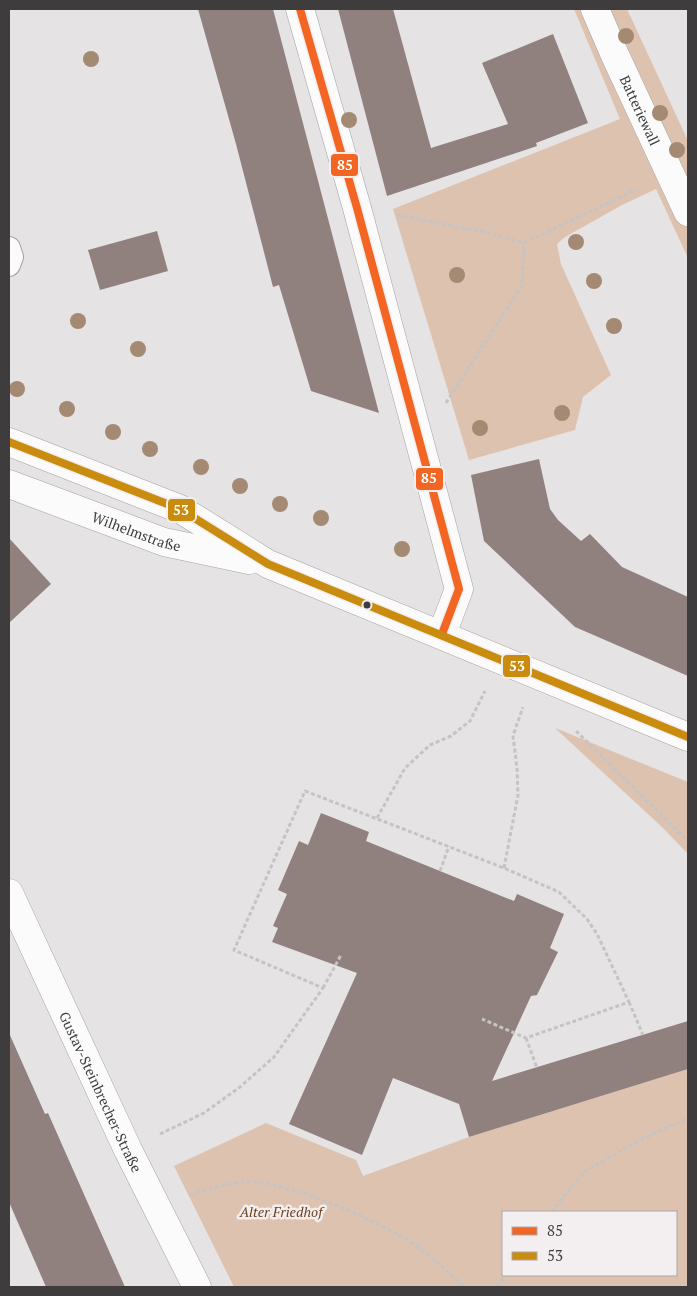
<svg xmlns="http://www.w3.org/2000/svg" width="697" height="1296" font-family="'PT Serif',serif">
<style>
.green{fill:#dec2b0;fill-rule:evenodd}
.building{fill:#91817e}
.lines{fill:none;stroke-linecap:round;stroke-linejoin:round}
.lane-casing{stroke:#a4a2a3;stroke-width:24}
.street-casing{stroke:#a4a2a3;stroke-width:29}
.secondary-casing{stroke:#a4a2a3;stroke-width:29}
.path{stroke:#c5c4c4;stroke-width:3;stroke-dasharray:4 2.5;stroke-linecap:butt}
.lane{stroke:#fbfbfb;stroke-width:22}
.street{stroke:#fbfbfb;stroke-width:28}
.secondary{stroke:#fbfbfb;stroke-width:28}
.bus-1-casing{stroke:#f3eff0;stroke-width:11}
.bus-2-casing{stroke:#f3eff0;stroke-width:11}
.bus-1{stroke:#f26522;stroke-width:8}
.bus-2{stroke:#c98c0f;stroke-width:8}
.tree{fill:#a48973}
.bus-dot{fill:#3e3c3c;stroke:#f3eff0;stroke-width:2}
.labels{text-anchor:middle;dominant-baseline:central;stroke-width:5;stroke-linejoin:round;paint-order:stroke}
.street-label{font-size:14px;fill:#3e3c3c;stroke:#f3eff0}
.park-label{font-size:14px;font-style:italic;fill:#6f3f18;stroke:#f3eff0}
.line-badge{stroke:#f3eff0;stroke-width:2}
.badge-label{font-size:14px;text-anchor:middle;font-weight:bold;fill:#fff}
</style>
<rect width="100%" height="100%" fill="#e5e3e3"/>
<!-- green -->
<path class="green" d="M574,9H627L688,141V258L656,189L622,205L565,237L557,244L561,264L611,375L583,397L575,430L469,460L393,209L620,119Z
M555,728L688,782V854L662,827Z
M688,1069V1287H234L174,1166L266,1123L356,1160L363,1176L469,1137ZM503,1212H676V1275H503Z"/>
<!-- building -->
<path class="building" d="M198,9H273L379,413L311,391L279,285L273,287L236,144Z
M338,9H393L431,148L508,124L482,63L553,34L588,123L536,143L537,146L387,196Z
M157,231L168,271L100,290L88,250Z
M539,459L550,509L558,520L581,541L590,534L622,567L688,597V676L575,627L484,541L471,475Z
M9,538L51,584L9,623Z
M321,813L369,832L366,841L514,901L517,894L564,914L550,948L558,952L537,995L531,996L492,1081L688,1021V1069L469,1137L459,1104L393,1078L362,1155L289,1124L357,973L272,942L278,928L273,926L287,894L278,890L299,841L308,845Z
M9,1033L45,1114L48,1113L125,1287H46L9,1202Z"/>
<g class="lines">
<!-- lane casing -->
<g class="lane-casing">
<path id="lane" d="M9,248L12,257L9,265"/>
</g>
<!-- street casing -->
<g class="street-casing">
<g id="street">
<path d="M300,9L357,208L459,589L442,634"/>
<path id="s1" d="M595,9L614,53L688,212"/>
<path id="s2" d="M9,893L128,1150L197,1287"/>
</g>
</g>
<!-- secondary casing -->
<g class="secondary-casing">
<g id="secondary">
<path d="M9,442L180,509L268,564L688,737"/>
<path id="s3" d="M9,484L164,542L249,560"/>
</g>
</g>
<!-- path -->
<path class="path" d="M397,215L494,234L524,243L637,189
M446,403L522,285L524,243
M576,731L688,841
M377,818L405,768L430,745L451,736L470,721L485,691
M504,868L518,795L517,768L513,736L523,707
M440,871L449,846
M323,988L341,955
M629,1002L643,1035
M526,1038L537,1068
M160,1134L204,1113L240,1087L274,1057L323,988L234,950L305,791L504,868L559,892L587,919L597,934L629,1002L526,1038L482,1019
M190,1195C209,1188 228,1183 249,1182C287,1181 379,1221 412,1243C431,1256 448,1271 464,1287
M551,1212L584,1172L638,1141L688,1118
M497,1287L506,1275"/>
<!-- lane -->
<use href="#lane" class="lane"/>
<!-- street -->
<use href="#street" class="street"/>
<!-- secondary -->
<use href="#secondary" class="secondary"/>
<!-- bus-1 casing -->
<g class="bus-1-casing">
<path id="bus-1" d="M300,9L357,208L459,589L442,634"/>
</g>
<!-- bus-2 casing -->
<g class="bus-2-casing">
<path id="bus-2" d="M9,442L180,509L268,564L688,737"/>
</g>
<!-- bus-1 -->
<use href="#bus-1" class="bus-1"/>
<!-- bus-2 -->
<use href="#bus-2" class="bus-2"/>
</g>
<!-- trees -->
<g class="tree">
<circle cx="626" cy="36" r="8"/>
<circle cx="91" cy="59" r="8"/>
<circle cx="660" cy="113" r="8"/>
<circle cx="349" cy="120" r="8"/>
<circle cx="677" cy="150" r="8"/>
<circle cx="576" cy="242" r="8"/>
<circle cx="457" cy="275" r="8"/>
<circle cx="594" cy="281" r="8"/>
<circle cx="78" cy="321" r="8"/>
<circle cx="614" cy="326" r="8"/>
<circle cx="138" cy="349" r="8"/>
<circle cx="17" cy="389" r="8"/>
<circle cx="67" cy="409" r="8"/>
<circle cx="562" cy="413" r="8"/>
<circle cx="480" cy="428" r="8"/>
<circle cx="113" cy="432" r="8"/>
<circle cx="150" cy="449" r="8"/>
<circle cx="201" cy="467" r="8"/>
<circle cx="240" cy="486" r="8"/>
<circle cx="280" cy="504" r="8"/>
<circle cx="321" cy="518" r="8"/>
<circle cx="402" cy="549" r="8"/>
</g>
<!-- markers -->
<circle class="bus-dot" cx="367" cy="605" r="4.5"/>
<g class="labels">
<!-- street labels -->
<g class="street-label">
<text stroke="none"><textPath href="#s1" startOffset="111">Batteriewall</textPath></text>
<text stroke="none"><textPath href="#s3" startOffset="136">Wilhelmstraße</textPath></text>
<text stroke="none"><textPath href="#s2" startOffset="219">Gustav-Steinbrecher-Straße</textPath></text>
</g>
<!-- park labels -->
<g class="park-label">
<text x="281" y="1211">Alter Friedhof</text>
</g>
</g>
<g class="line-badge">
<rect x="330" y="153" width="29" height="24" rx="5" fill="#f26522"/>
<rect x="415" y="467" width="29" height="24" rx="5" fill="#f26522"/>
<rect x="167" y="498" width="29" height="24" rx="5" fill="#c98c0f"/>
<rect x="502" y="654" width="29" height="24" rx="5" fill="#c98c0f"/>
</g>
<g class="badge-label">
<text x="345" y="170">85</text>
<text x="429" y="483">85</text>
<text x="181" y="515">53</text>
<text x="517" y="671">53</text>
</g>
<!-- border -->
<rect width="697" height="1296" fill="none" stroke="#3e3c3c" stroke-width="20"/>
<!-- legend -->
<rect x="502" y="1211" width="175" height="65" fill="#f3eff0" stroke="#aba7a8"/>
<rect x="512" y="1227" width="25" height="8" fill="#f26522" stroke="#aba7a8"/>
<text x="547" y="1236" font-size="15" fill="#3e3c3c">85</text>
<rect x="512" y="1252" width="25" height="8" fill="#c98c0f" stroke="#aba7a8"/>
<text x="547" y="1261" font-size="15" fill="#3e3c3c">53</text>
</svg>
